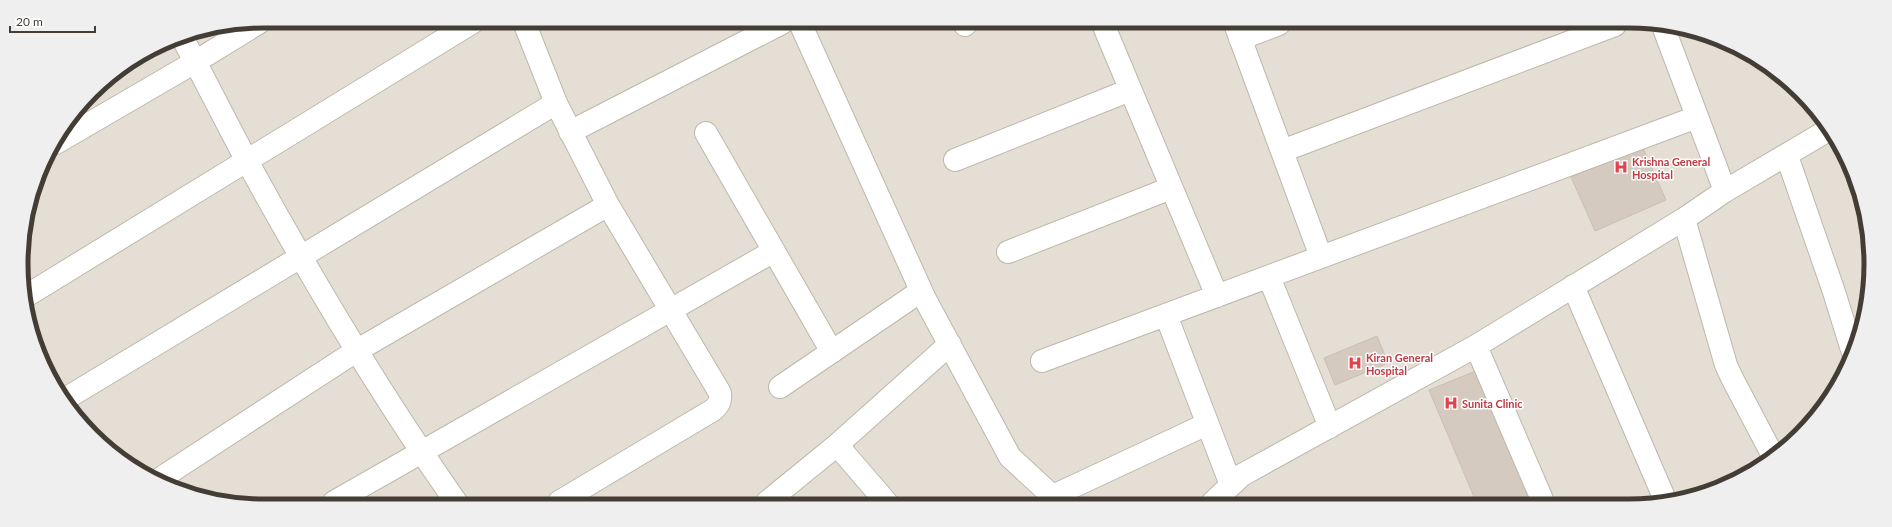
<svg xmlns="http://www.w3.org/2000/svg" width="1892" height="527" font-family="Lato,sans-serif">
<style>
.residential{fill:#e4ded4}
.building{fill:#d4cabf;stroke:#cbbfb0}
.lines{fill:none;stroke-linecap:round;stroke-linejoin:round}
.street-casing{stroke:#beb7ac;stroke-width:24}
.street{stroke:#fff;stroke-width:22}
.labels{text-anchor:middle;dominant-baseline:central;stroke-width:3;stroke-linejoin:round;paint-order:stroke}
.health-label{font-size:11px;font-weight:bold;fill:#be3a42;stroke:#fff;text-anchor:start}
.rim{fill:none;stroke:#433d35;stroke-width:5}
</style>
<rect width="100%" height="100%" fill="#f1ede5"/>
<!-- residential -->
<path class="residential" d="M264,21L1676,26L1763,62L1830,129L1866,216V311L1839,385L1789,446L1736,481L1660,504L216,501L129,465L71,411L29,326L22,247L46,156L103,81L171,39Z"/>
<!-- building -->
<path class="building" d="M1642,146L1666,200L1595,231L1571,177Z
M1377,336L1388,363L1335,385L1324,358Z
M1483,368L1541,504H1477L1429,390Z"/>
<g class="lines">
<!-- street casing -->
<g class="street-casing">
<path id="street" d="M800,23L925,299L1010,457L1060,503
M964,23L965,25
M1103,24L1217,296
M1235,24L1321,257
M1663,26L1725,191L1830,129
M182,37C204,78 225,120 247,161C311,278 379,392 456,502
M1240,39L1279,24
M570,132L782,23
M706,133L832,352
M56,143L195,62L260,22
M1282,151L1615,25
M1787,156L1834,292L1852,350
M955,160L1130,90
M1684,219L1726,365L1732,378L1773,456
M1008,252L1171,188
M1269,277L1330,427
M1573,286L1666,502
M26,296L473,22
M1166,315L1231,485
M1476,346L1544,504
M1042,361L1697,117
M780,387L921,291
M65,399L556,103
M837,445L887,503
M161,478L356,351L608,205L556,103L524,22
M1053,496L1207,424
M334,502L774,251
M559,502L713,410C719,405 721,401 720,393L608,205
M767,502L837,445L950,344
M1212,503L1242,475L1476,346L1684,219L1725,191"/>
</g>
<!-- street -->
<use href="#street" class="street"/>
</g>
<!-- icons -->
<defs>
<g id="hospital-bare" transform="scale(1.08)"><path d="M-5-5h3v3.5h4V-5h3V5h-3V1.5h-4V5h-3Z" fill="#e0444e" stroke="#fff" stroke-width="2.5" paint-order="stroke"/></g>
</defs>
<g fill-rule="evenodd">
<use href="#hospital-bare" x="1621" y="167"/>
<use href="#hospital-bare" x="1355" y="363"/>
<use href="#hospital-bare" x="1451" y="403"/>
</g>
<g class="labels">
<!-- health labels -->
<g class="health-label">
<text x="1632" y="161">Krishna General<tspan x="1632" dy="13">Hospital</tspan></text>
<text x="1366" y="357">Kiran General<tspan x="1366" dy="13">Hospital</tspan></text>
<text x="1462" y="403">Sunita Clinic</text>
</g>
</g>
<!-- crop -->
<path d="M0 0H1892V527H0ZM263 28H1629A235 235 0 0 1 1864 263V264A235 235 0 0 1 1629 499H263A235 235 0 0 1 28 264V263A235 235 0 0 1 263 28Z" fill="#f0efef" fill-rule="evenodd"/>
<path class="rim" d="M263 28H1629A235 235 0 0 1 1864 263V264A235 235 0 0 1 1629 499H263A235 235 0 0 1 28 264V263A235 235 0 0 1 263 28Z"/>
<!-- scale -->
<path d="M10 26v6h85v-6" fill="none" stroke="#433d35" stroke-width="2"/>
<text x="16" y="26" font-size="12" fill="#433d35" stroke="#ffffff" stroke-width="3" paint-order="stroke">20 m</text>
</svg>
